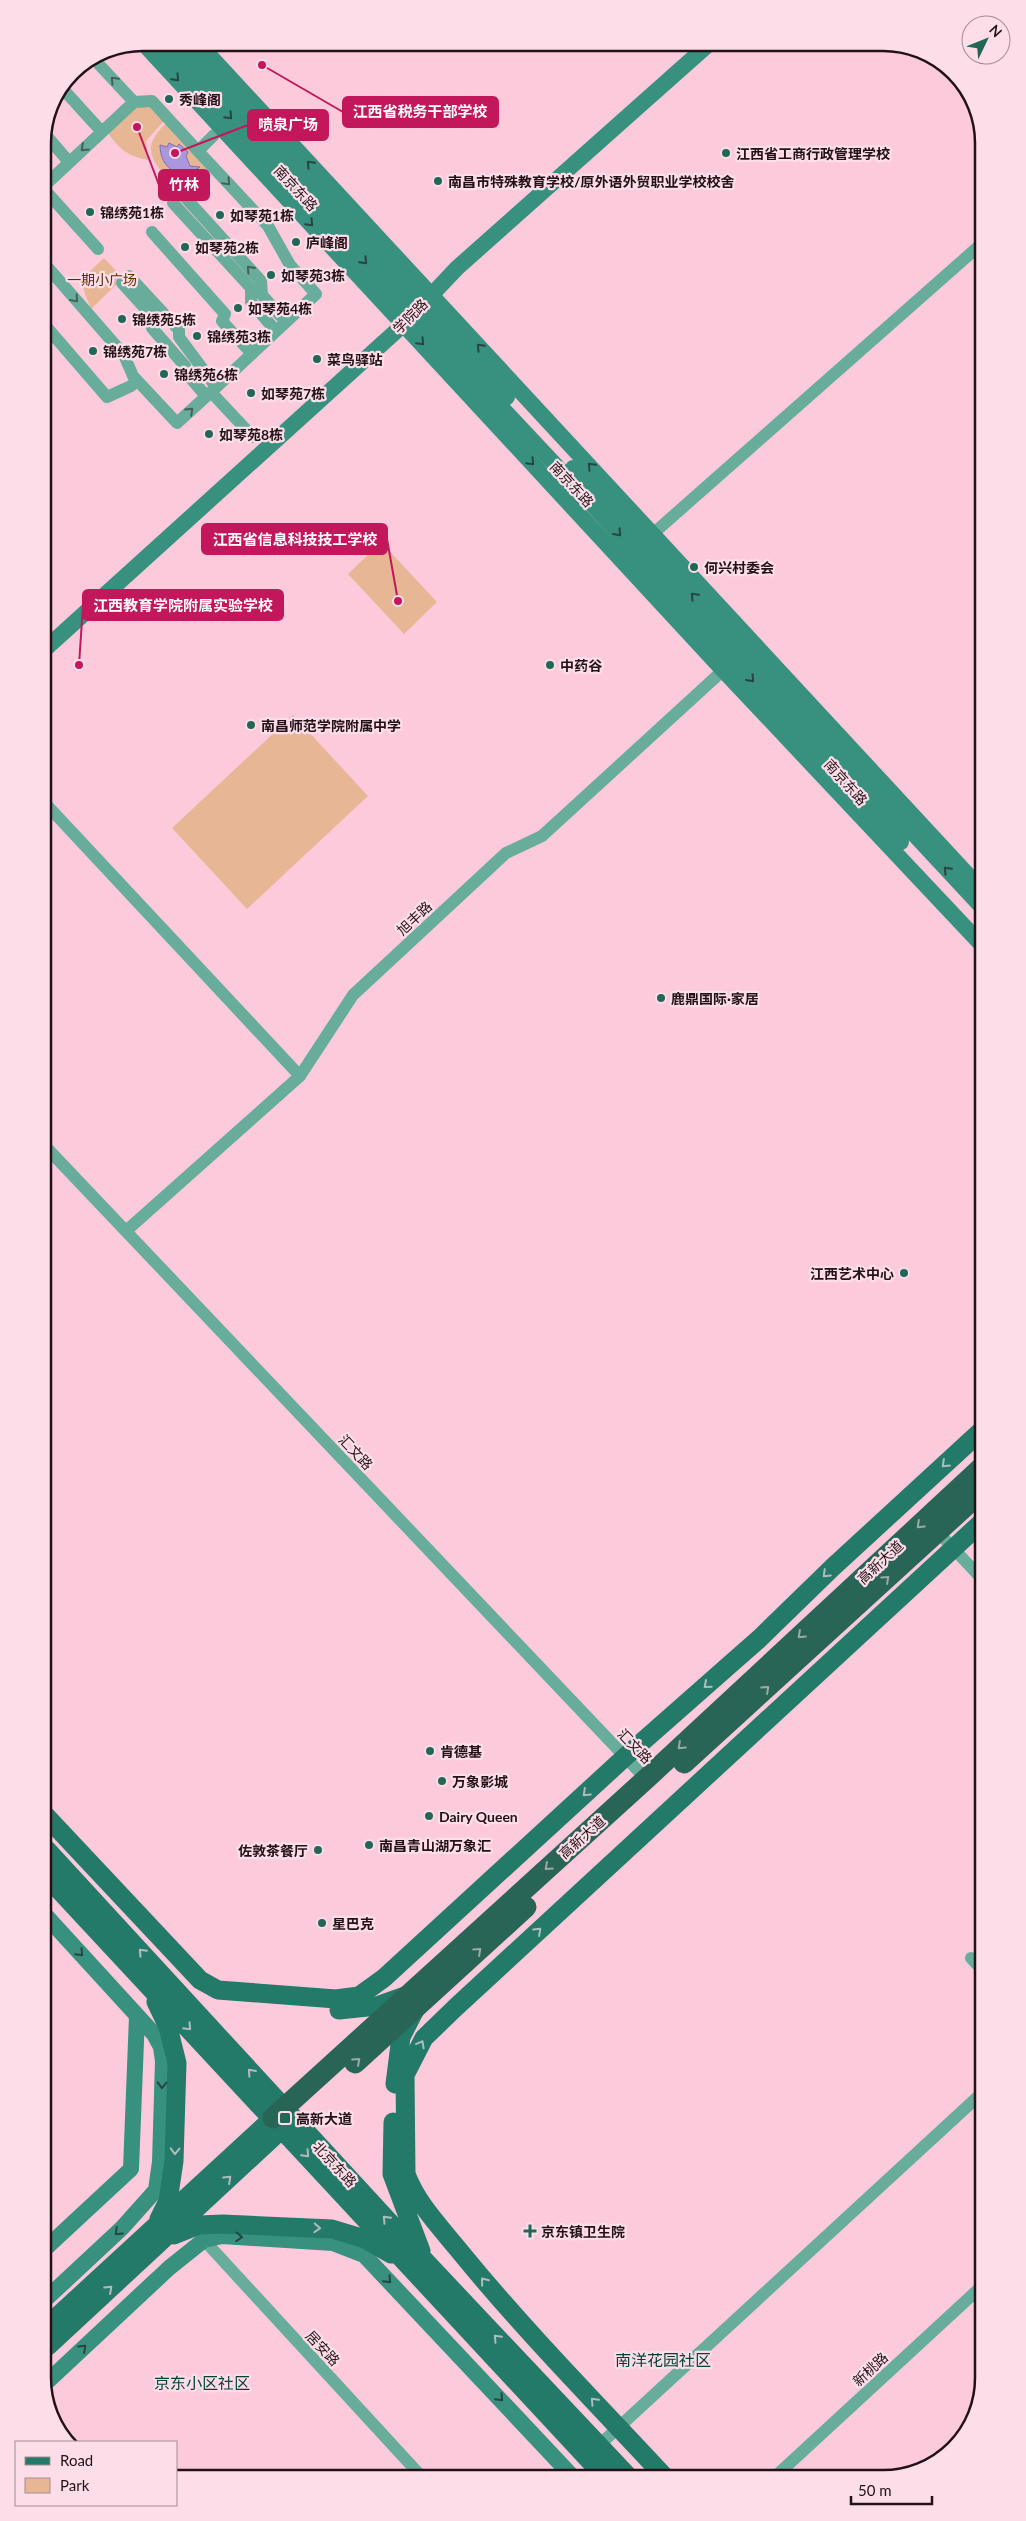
<svg xmlns="http://www.w3.org/2000/svg" width="1026" height="2521" font-family="Lato,'Noto Sans SC',sans-serif">
<style>
.green{fill:#e7b795}
.water{fill:#ab97e0;stroke:#826fa4}
.lines{fill:none;stroke-linecap:round;stroke-linejoin:round}
.street{stroke:#68ad9c;stroke-width:12}
.secondary{stroke:#37917e;stroke-width:16}
.primary{stroke:#247a69;stroke-width:19}
.highway{stroke:#286557;stroke-width:21}
.oneway{stroke:#2a4440}
.oneway2{stroke:#455f5a}
.oneway3{stroke:#b1bbbc}
.oneway4{stroke:#9da8a7}
.poi-dot{fill:#216657;stroke:#fddee8;stroke-width:2}
.labels{text-anchor:middle;dominant-baseline:central;stroke-width:4.5;stroke-linejoin:round;paint-order:stroke}
.poi-label{font-size:14px;font-weight:bold;fill:#221117;stroke:#fddee8;text-anchor:start}
.street-label{font-size:14px;fill:#221117;stroke:#fddee8}
.park-label{font-size:14px;fill:#592c02;stroke:#fddee8}
.quarter-label{font-size:16px;fill:#033f34;stroke:#fddee8}
.rim{fill:none;stroke:#221117;stroke-width:2.5}
.leader{fill:none;stroke:#c2185b;stroke-width:2}
.callout-dot{fill:#c2185b;stroke:#fddee8;stroke-width:2}
.callout{fill:#c2185b;stroke:#c2185b;stroke-width:2}
.callout-label{font-size:15px;text-anchor:middle;font-weight:bold;fill:#fff}
</style>
<rect width="100%" height="100%" fill="#fdcadc"/>
<!-- green -->
<path class="green" d="M150,105L164,121L146,141L148,160C128,156 120,150 108,133L137,106Z
M168,121L210,166C198,180 186,183 169,180C147,156 143,145 168,121Z
M104,258L123,278L91,309C78,277 80,281 104,258Z
M381,542L437,602L404,634L348,574Z
M293,715L368,796L247,909L172,828Z"/>
<!-- water -->
<path class="water" d="M169,143L177,147L179,144L188,152L186,156L190,166L200,167C180,181 160,169 160,145L167,147Z"/>
<g class="lines">
<!-- street -->
<path class="street" d="M93,58L134,102
M62,88L102,132
M44,133L69,162
M214,135L198,151L268,226L290,265L316,294L211,392L253,437
M43,187L134,102L152,101L198,151
M43,188L98,249
M152,232L225,314L222,321L252,354
M43,262L124,355L133,376L177,423L211,392
M43,323L107,397L131,386L137,381
M276,331L251,302V288L173,203L174,196L183,195L261,281L262,295L286,322
M206,396L187,374L185,366L152,328V316L122,283L129,276L179,330V337L216,387
M647,539L979,246
M44,802L300,1076
M45,1146L646,1779
M126,1231L300,1076L353,995L506,853L542,836L730,664
M938,1532L982,1579
M971,1958L983,1971
M204,2240L421,2476
M595,2449L983,2092
M778,2474L983,2285"/>
<!-- secondary -->
<path class="secondary" d="M143,43L723,670L980,943
M160,43L576,487L901,842
M180,43L507,397
M198,43L980,888
M573,468L980,905
M44,650L404,324L457,268L710,43
M47,1917L154,2034L161,2047L163,2061L160,2162L156,2190L122,2228L48,2297
M47,2247L131,2169L137,2016
M48,2381L169,2268L204,2240L222,2236L333,2243L364,2255L571,2475"/>
<!-- primary -->
<path class="primary" d="M46,1816L200,1980L218,1990L336,1999L359,1996L384,1978L625,1757L759,1639L833,1567L981,1431
M47,1850L427,2263L627,2475
M47,1877L603,2475
M156,2002L168,2027L177,2063L174,2161L168,2201L159,2219
M339,2010L377,2006L405,1996
M395,2084L401,2037L415,2010
M393,2122L392,2174L421,2251
M174,2235L199,2225L223,2224L332,2229L365,2239L391,2254
M48,2325L273,2118
M48,2346L282,2129
M663,2475C595,2402 525,2331 462,2254C442,2229 417,2204 406,2174L405,2075L424,2038L455,2008L982,1522"/>
<!-- highway -->
<path class="highway" d="M684,1763L981,1492
M355,2063L526,1907
M273,2118L646,1779L981,1468"/>
</g>
<!-- one-way arrows -->
<defs><path id="oneway-chevron" d="M-2-3.5L2.5 0L-2 3.5" fill="none" stroke-width="1.6" stroke-linecap="round" stroke-linejoin="round" transform="scale(1.25)"/></defs>
<g class="oneway">
<use href="#oneway-chevron" transform="translate(176 78) rotate(47)"/>
<use href="#oneway-chevron" transform="translate(229 116) rotate(47)"/>
<use href="#oneway-chevron" transform="translate(310 164) rotate(-133)"/>
<use href="#oneway-chevron" transform="translate(310 223) rotate(47)"/>
<use href="#oneway-chevron" transform="translate(364 261) rotate(47)"/>
<use href="#oneway-chevron" transform="translate(421 342) rotate(47)"/>
<use href="#oneway-chevron" transform="translate(480 347) rotate(-133)"/>
<use href="#oneway-chevron" transform="translate(531 462) rotate(47)"/>
<use href="#oneway-chevron" transform="translate(591 466) rotate(-133)"/>
<use href="#oneway-chevron" transform="translate(618 533) rotate(48)"/>
<use href="#oneway-chevron" transform="translate(694 596) rotate(-133)"/>
<use href="#oneway-chevron" transform="translate(751 679) rotate(48)"/>
<use href="#oneway-chevron" transform="translate(947 870) rotate(-133)"/>
<use href="#oneway-chevron" transform="translate(80 1953) rotate(47)"/>
<use href="#oneway-chevron" transform="translate(162 2085) rotate(92)"/>
<use href="#oneway-chevron" transform="translate(118 2232) rotate(136)"/>
<use href="#oneway-chevron" transform="translate(239 2237) rotate(4)"/>
<use href="#oneway-chevron" transform="translate(388 2280) rotate(47)"/>
<use href="#oneway-chevron" transform="translate(83 2348) rotate(-43)"/>
<use href="#oneway-chevron" transform="translate(500 2398) rotate(47)"/>
</g>
<g class="oneway2">
<use href="#oneway-chevron" transform="translate(114 80) rotate(-133)"/>
<use href="#oneway-chevron" transform="translate(84 148) rotate(137)"/>
<use href="#oneway-chevron" transform="translate(227 182) rotate(47)"/>
<use href="#oneway-chevron" transform="translate(250 269) rotate(-132)"/>
<use href="#oneway-chevron" transform="translate(75 299) rotate(49)"/>
<use href="#oneway-chevron" transform="translate(190 411) rotate(-43)"/>
</g>
<g class="oneway3">
<use href="#oneway-chevron" transform="translate(945 1464) rotate(137)"/>
<use href="#oneway-chevron" transform="translate(826 1574) rotate(136)"/>
<use href="#oneway-chevron" transform="translate(707 1685) rotate(139)"/>
<use href="#oneway-chevron" transform="translate(586 1793) rotate(137)"/>
<use href="#oneway-chevron" transform="translate(538 1931) rotate(-43)"/>
<use href="#oneway-chevron" transform="translate(142 1952) rotate(-133)"/>
<use href="#oneway-chevron" transform="translate(188 2027) rotate(47)"/>
<use href="#oneway-chevron" transform="translate(421 2044) rotate(-61)"/>
<use href="#oneway-chevron" transform="translate(251 2072) rotate(-132)"/>
<use href="#oneway-chevron" transform="translate(175 2151) rotate(91)"/>
<use href="#oneway-chevron" transform="translate(306 2154) rotate(47)"/>
<use href="#oneway-chevron" transform="translate(228 2179) rotate(-43)"/>
<use href="#oneway-chevron" transform="translate(386 2219) rotate(-133)"/>
<use href="#oneway-chevron" transform="translate(317 2228) rotate(3)"/>
<use href="#oneway-chevron" transform="translate(484 2281) rotate(-129)"/>
<use href="#oneway-chevron" transform="translate(109 2289) rotate(-43)"/>
<use href="#oneway-chevron" transform="translate(497 2338) rotate(-133)"/>
<use href="#oneway-chevron" transform="translate(594 2401) rotate(-133)"/>
</g>
<g class="oneway4">
<use href="#oneway-chevron" transform="translate(920 1525) rotate(137)"/>
<use href="#oneway-chevron" transform="translate(886 1579) rotate(-42)"/>
<use href="#oneway-chevron" transform="translate(801 1635) rotate(137)"/>
<use href="#oneway-chevron" transform="translate(766 1689) rotate(-42)"/>
<use href="#oneway-chevron" transform="translate(681 1746) rotate(137)"/>
<use href="#oneway-chevron" transform="translate(548 1867) rotate(138)"/>
<use href="#oneway-chevron" transform="translate(478 1951) rotate(-42)"/>
<use href="#oneway-chevron" transform="translate(357 2061) rotate(-42)"/>
</g>
<!-- markers -->
<g class="poi-dot">
<circle cx="169" cy="99" r="5"/>
<circle cx="726" cy="153" r="5"/>
<circle cx="438" cy="181" r="5"/>
<circle cx="90" cy="212" r="5"/>
<circle cx="220" cy="215" r="5"/>
<circle cx="296" cy="242" r="5"/>
<circle cx="185" cy="247" r="5"/>
<circle cx="271" cy="275" r="5"/>
<circle cx="238" cy="308" r="5"/>
<circle cx="122" cy="319" r="5"/>
<circle cx="197" cy="336" r="5"/>
<circle cx="93" cy="351" r="5"/>
<circle cx="317" cy="359" r="5"/>
<circle cx="164" cy="374" r="5"/>
<circle cx="251" cy="393" r="5"/>
<circle cx="209" cy="434" r="5"/>
<circle cx="694" cy="567" r="5"/>
<circle cx="550" cy="665" r="5"/>
<circle cx="251" cy="725" r="5"/>
<circle cx="661" cy="998" r="5"/>
<circle cx="904" cy="1273" r="5"/>
<circle cx="430" cy="1751" r="5"/>
<circle cx="442" cy="1781" r="5"/>
<circle cx="429" cy="1816" r="5"/>
<circle cx="369" cy="1845" r="5"/>
<circle cx="318" cy="1850" r="5"/>
<circle cx="322" cy="1923" r="5"/>
<rect x="279" y="2112" width="12" height="12" rx="2.5"/>
<path d="M527.5 2223.5h5v5h5v5h-5v5h-5v-5h-5v-5h5z"/>
</g>
<g class="labels">
<!-- poi labels -->
<g class="poi-label">
<text x="179" y="99">秀峰阁</text>
<text x="736" y="153">江西省工商行政管理学校</text>
<text x="448" y="181">南昌市特殊教育学校/原外语外贸职业学校校舍</text>
<text x="100" y="212">锦绣苑1栋</text>
<text x="230" y="215">如琴苑1栋</text>
<text x="306" y="242">庐峰阁</text>
<text x="195" y="247">如琴苑2栋</text>
<text x="281" y="275">如琴苑3栋</text>
<text x="248" y="308">如琴苑4栋</text>
<text x="132" y="319">锦绣苑5栋</text>
<text x="207" y="336">锦绣苑3栋</text>
<text x="103" y="351">锦绣苑7栋</text>
<text x="327" y="359">菜鸟驿站</text>
<text x="174" y="374">锦绣苑6栋</text>
<text x="261" y="393">如琴苑7栋</text>
<text x="219" y="434">如琴苑8栋</text>
<text x="704" y="567">何兴村委会</text>
<text x="560" y="665">中药谷</text>
<text x="261" y="725">南昌师范学院附属中学</text>
<text x="671" y="998">鹿鼎国际·家居</text>
<text x="894" y="1273" text-anchor="end">江西艺术中心</text>
<text x="440" y="1751">肯德基</text>
<text x="452" y="1781">万象影城</text>
<text x="439" y="1816">Dairy Queen</text>
<text x="379" y="1845">南昌青山湖万象汇</text>
<text x="308" y="1850" text-anchor="end">佐敦茶餐厅</text>
<text x="332" y="1923">星巴克</text>
<text x="296" y="2118">高新大道</text>
<text x="541" y="2231">京东镇卫生院</text>
</g>
<!-- street labels -->
<g class="street-label">
<text transform="translate(296 188) rotate(47)">南京东路</text>
<text transform="translate(410 316) rotate(-45)">学院路</text>
<text transform="translate(572 484) rotate(47)">南京东路</text>
<text transform="translate(846 782) rotate(48)">南京东路</text>
<text transform="translate(414 918) rotate(-43)">旭丰路</text>
<text transform="translate(356 1452) rotate(47)">汇文路</text>
<text transform="translate(880 1562) rotate(-43)">高新大道</text>
<text transform="translate(635 1746) rotate(46)">汇文路</text>
<text transform="translate(582 1837) rotate(-42)">高新大道</text>
<text transform="translate(335 2164) rotate(47)">北京东路</text>
<text transform="translate(323 2348) rotate(47)">居安路</text>
<text transform="translate(870 2369) rotate(-43)">新桃路</text>
</g>
<!-- park labels -->
<g class="park-label">
<text x="102" y="279">一期小广场</text>
</g>
<!-- quarter labels -->
<g class="quarter-label">
<text x="663" y="2359">南洋花园社区</text>
<text x="202" y="2382">京东小区社区</text>
</g>
</g>
<!-- crop -->
<path d="M0 0H1026V2521H0ZM143 51H883A92 92 0 0 1 975 143V2378A92 92 0 0 1 883 2470H143A92 92 0 0 1 51 2378V143A92 92 0 0 1 143 51Z" fill="#fddee8" fill-rule="evenodd"/>
<path class="rim" d="M143 51H883A92 92 0 0 1 975 143V2378A92 92 0 0 1 883 2470H143A92 92 0 0 1 51 2378V143A92 92 0 0 1 143 51Z"/>
<!-- callouts -->
<path class="leader" d="M262 65L343 112M175 153L248 125M137 127L159 185M398 601L387 539M79 665L83 605"/>
<g class="callout-dot">
<circle cx="262" cy="65" r="5"/>
<circle cx="175" cy="153" r="5"/>
<circle cx="137" cy="127" r="5"/>
<circle cx="398" cy="601" r="5"/>
<circle cx="79" cy="665" r="5"/>
</g>
<g class="callout">
<rect x="343" y="97" width="155" height="30" rx="5"/>
<rect x="248" y="110" width="80" height="30" rx="5"/>
<rect x="159" y="170" width="50" height="30" rx="5"/>
<rect x="202" y="524" width="185" height="30" rx="5"/>
<rect x="83" y="590" width="200" height="30" rx="5"/>
</g>
<g class="callout-label">
<text x="420" y="117">江西省税务干部学校</text>
<text x="288" y="130">喷泉广场</text>
<text x="184" y="190">竹林</text>
<text x="295" y="545">江西省信息科技技工学校</text>
<text x="183" y="611">江西教育学院附属实验学校</text>
</g>
<!-- legend -->
<rect x="15" y="2441" width="162" height="65" fill="#fddee8" stroke="#a58c94"/>
<rect x="25" y="2457" width="25" height="8" fill="#247a69" stroke="#a58c94"/>
<text x="60" y="2466" font-size="15" fill="#221117">Road</text>
<rect x="25" y="2478" width="25" height="15" fill="#e7b795" stroke="#a58c94"/>
<text x="60" y="2491" font-size="15" fill="#221117">Park</text>
<!-- north arrow -->
<g transform="translate(986 40) rotate(47)"><circle r="24" fill="#fddee8" stroke="#a58c94"/>
<path d="M0-4L9 19L0 12L-9 19Z" fill="#216657"/>
<text y="-8" font-size="14" font-weight="bold" text-anchor="middle" fill="#221117">N</text>
</g>
<!-- scale -->
<path d="M851 2496v8h81v-8" fill="none" stroke="#221117" stroke-width="2.5"/>
<text x="858" y="2496" font-size="15" fill="#221117" stroke="#fddee8" stroke-width="4" paint-order="stroke">50 m</text>
</svg>
